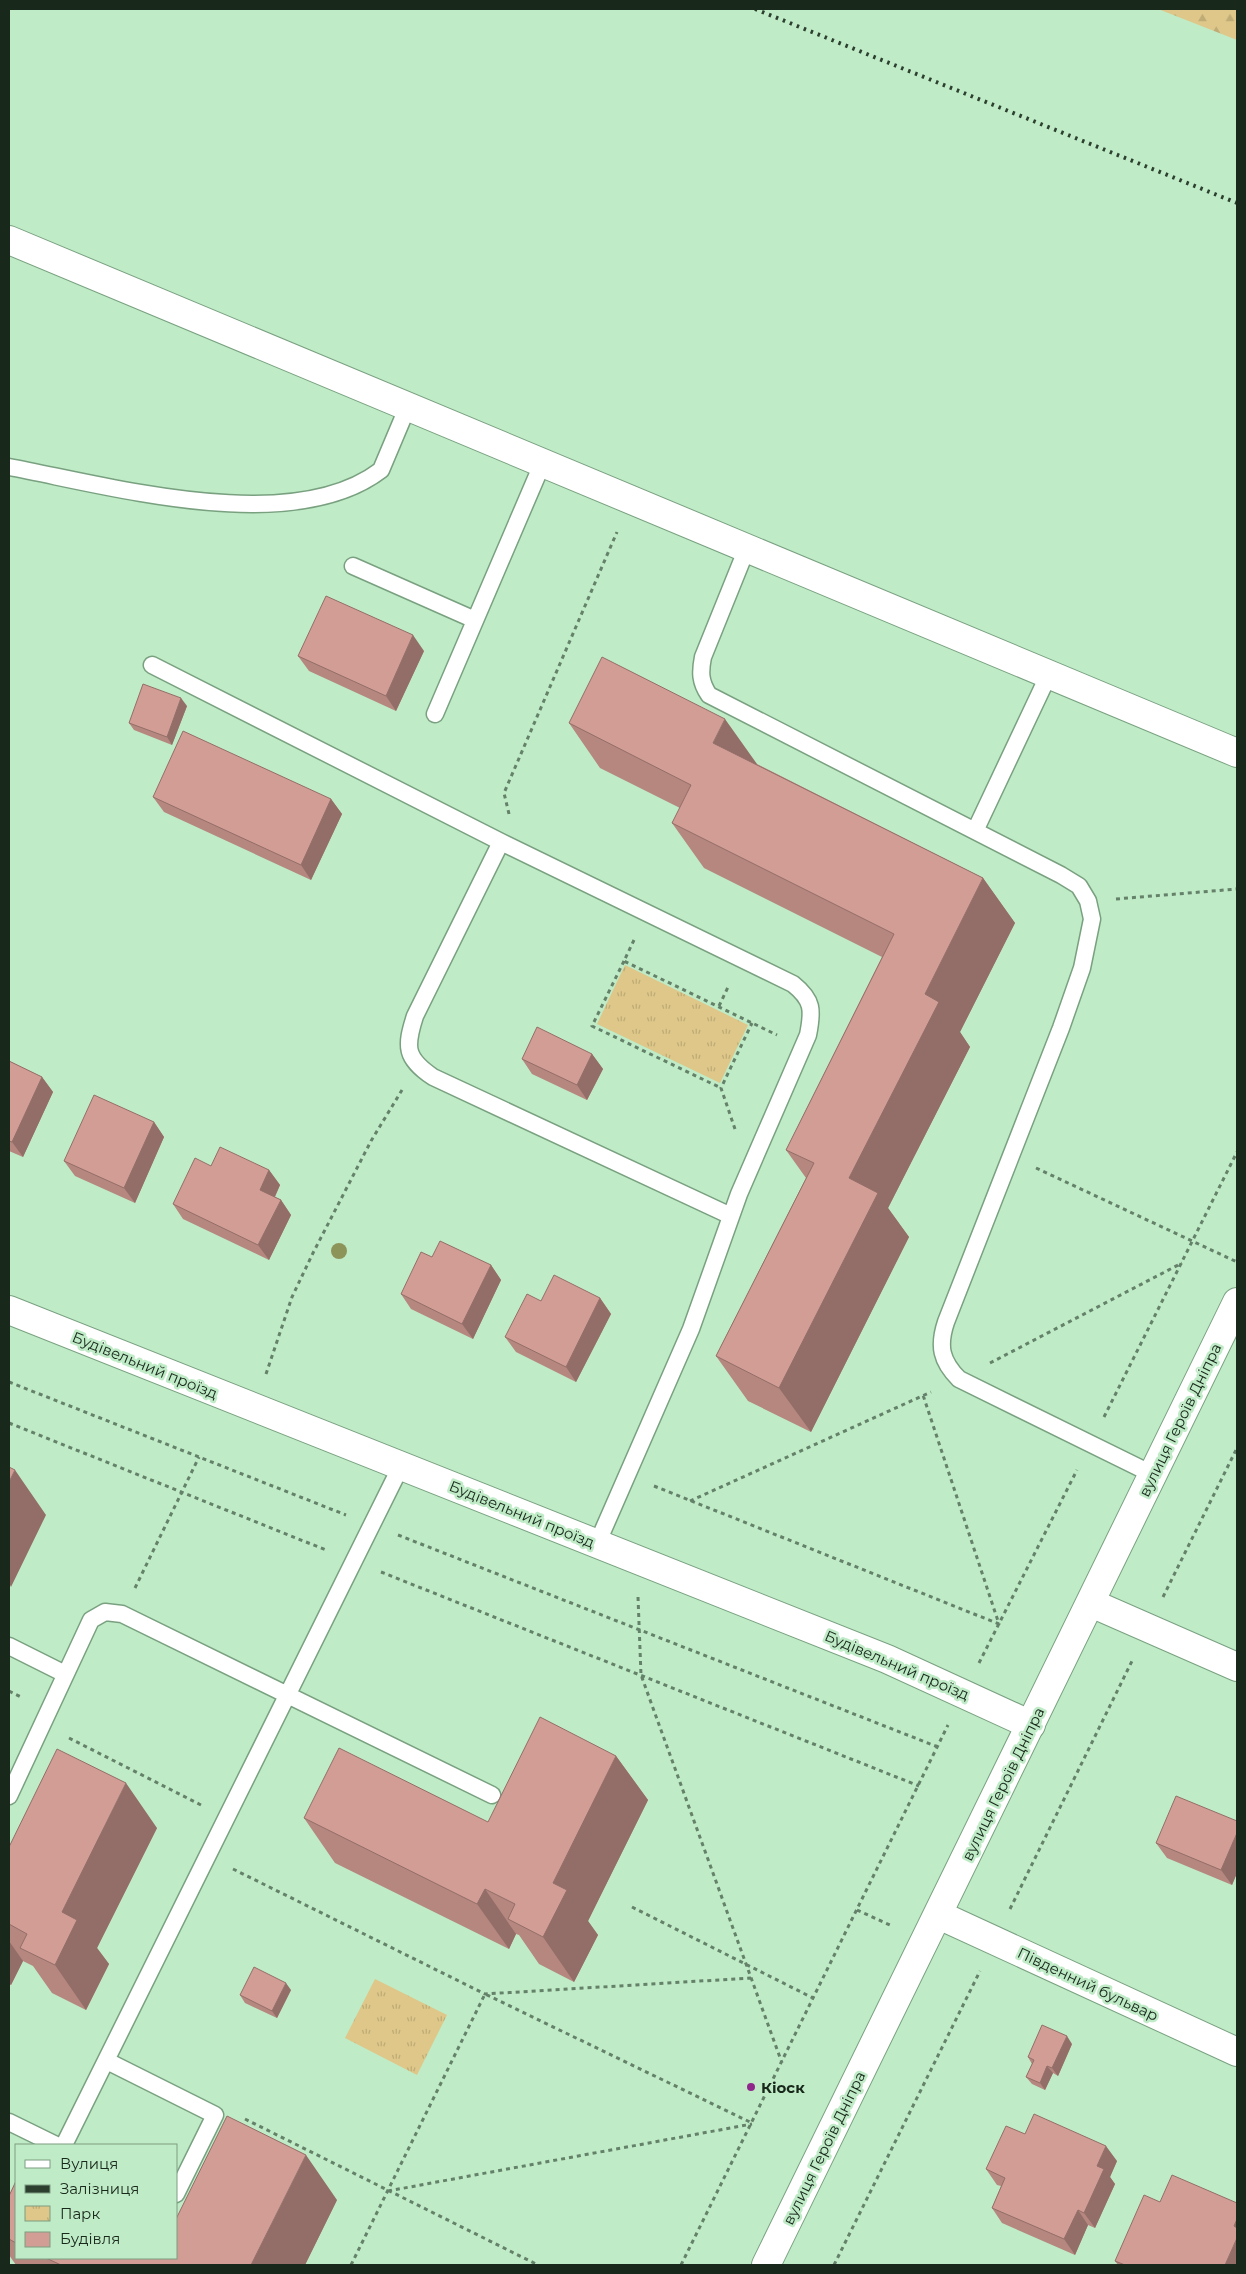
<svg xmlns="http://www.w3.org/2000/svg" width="1246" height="2274" font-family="Montserrat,sans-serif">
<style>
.forest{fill:url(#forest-firs)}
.park{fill:url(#park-tufts)}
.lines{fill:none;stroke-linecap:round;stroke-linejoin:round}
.lane-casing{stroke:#79a180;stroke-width:19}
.street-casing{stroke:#79a180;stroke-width:30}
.secondary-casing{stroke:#79a180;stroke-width:30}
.path{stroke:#648169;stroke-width:3;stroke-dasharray:4 4;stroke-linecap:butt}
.lane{stroke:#fff;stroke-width:16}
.street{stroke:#fff;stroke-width:28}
.secondary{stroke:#fff;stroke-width:28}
.rail{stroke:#2d4030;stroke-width:4;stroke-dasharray:2.5 5;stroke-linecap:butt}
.tree{fill:#8d945a}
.wall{fill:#b5877f}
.shaded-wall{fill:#936e68}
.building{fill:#d29d94;stroke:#936e68}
.poi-dot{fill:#90278b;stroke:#c0ebc7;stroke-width:2}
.labels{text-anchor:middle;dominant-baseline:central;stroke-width:5;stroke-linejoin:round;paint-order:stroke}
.street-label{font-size:15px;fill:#18281b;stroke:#c0ebc7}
.poi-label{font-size:15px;font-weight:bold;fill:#18281b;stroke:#c0ebc7;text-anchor:start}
</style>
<defs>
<pattern id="forest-firs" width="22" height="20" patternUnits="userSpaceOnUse" patternTransform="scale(1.25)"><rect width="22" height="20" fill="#dec788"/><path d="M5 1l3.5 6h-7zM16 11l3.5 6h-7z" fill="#beab75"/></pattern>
<pattern id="park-tufts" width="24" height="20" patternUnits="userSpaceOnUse" patternTransform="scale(1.25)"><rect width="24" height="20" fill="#dec788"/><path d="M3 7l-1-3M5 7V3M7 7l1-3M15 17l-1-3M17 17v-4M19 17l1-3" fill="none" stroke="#beab75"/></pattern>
</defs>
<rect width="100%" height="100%" fill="#c0ebc7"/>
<!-- forest -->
<path class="forest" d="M1158,9H1237V40Z"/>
<!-- park -->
<path class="park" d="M625,965L748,1025L720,1083L597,1024Z
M375,1979L447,2015L417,2075L345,2038Z"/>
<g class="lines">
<!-- lane casing -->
<g class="lane-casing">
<path id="lane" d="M9,467C111,486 292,538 381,470L408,406
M747,548L703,657C700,672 700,682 709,695L1061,875L1079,886L1088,901L1092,919L1082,968L1061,1028L946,1322C938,1346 941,1361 959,1379L1154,1475
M353,566L475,620
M152,665L501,842L793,984C813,1000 813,1010 808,1035L739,1194L691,1329L597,1544
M435,714L543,462
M975,831L1049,674
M501,842L415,1016C405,1047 405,1058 433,1077L731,1216
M9,1646L65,1674
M9,1796L91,1620L105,1612L122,1614L492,1795
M107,2061L215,2115L176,2194
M9,2122L56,2145
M64,2145L401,1466"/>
</g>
<!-- street casing -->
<g class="street-casing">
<path id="street" d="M9,240L1237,753
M9,1310L887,1659L1031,1725
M1091,1603L1237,1667
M939,1915L1237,2052"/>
</g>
<!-- secondary casing -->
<g class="secondary-casing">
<path id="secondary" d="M766,2265L1237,1302"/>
</g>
<!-- path -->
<path class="path" d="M509,814L504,793L617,532
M1116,899L1237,889
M634,940L624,961L777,1035
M624,961L592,1026L721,1088
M719,1006L729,985
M735,1129L721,1088L752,1023
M1036,1168L1237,1262
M990,1363L1182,1263
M266,1374L292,1297L313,1253L371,1141L402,1090
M9,1382L346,1515
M1104,1417L1237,1152
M9,1423L326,1550
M654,1486L999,1624L923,1395
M690,1501L931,1392
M398,1535L938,1747
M381,1572L919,1786
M135,1588L199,1457
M638,1597L641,1675L782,2063
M1163,1597L1237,1448
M979,1663L1077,1470
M9,1691L23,1698
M69,1738L201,1805
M233,1869L485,1994L751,1978
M632,1907L813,1998
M1010,1909L1133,1659
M857,1910L892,1926
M245,2119L538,2265
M388,2191L752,2124
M351,2265L485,1994L752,2123
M681,2265L948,1725
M834,2265L980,1971"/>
<!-- lane -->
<use href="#lane" class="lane"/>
<!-- street -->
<use href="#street" class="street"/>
<!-- secondary -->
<use href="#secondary" class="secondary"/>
<!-- rail -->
<path class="rail" d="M755,9L1237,203"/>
</g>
<!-- trees -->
<circle class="tree" cx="339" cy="1251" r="8"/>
<!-- wall -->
<path class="wall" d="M424,651L396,711L309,671L298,656Z
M187,706L172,745L134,730L129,723Z
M569,723L757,764L983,878L1015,923L960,1032L970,1047L888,1208L909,1237L811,1432L748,1401L716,1356L806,1178L786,1150L882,957L704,868L672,823L680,808L600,768Z
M153,797L331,799L342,814L311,880L164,812Z
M592,1054L603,1069L587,1100L532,1074L522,1059Z
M9,1061L42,1077L53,1092L23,1157L9,1151Z
M154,1122L164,1137L135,1203L75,1176L64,1161Z
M211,1166L269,1170L280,1185L275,1197L281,1200L291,1215L269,1260L183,1219L173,1204Z
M432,1257L491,1265L501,1280L473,1339L411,1309L401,1294Z
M600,1298L611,1314L576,1382L516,1352L505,1337L541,1301Z
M616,1756L648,1800L588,1921L598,1935L574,1982L539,1964L519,1935L516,1934L509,1949L335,1863L304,1818L488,1822Z
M1237,1821V1873L1232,1885L1167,1858L1156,1843Z
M157,1828L97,1948L109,1964L86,2010L52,1993L33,1966L23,1961L11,1985L9,1984V1847Z
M291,1990L277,2018L245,2003L240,1995Z
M1072,2044L1058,2076L1053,2073L1045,2090L1032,2084L1026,2077L1032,2064L1028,2057Z
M1025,2134L1117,2161L1110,2177L1115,2184L1095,2228L1088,2225L1075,2255L1002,2223L992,2208L1001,2186L997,2185L986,2169Z
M16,2181V2258H176L337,2200L305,2265H16L9,2255V2196Z
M1115,2261L1237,2265H1118Z"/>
<!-- shaded-wall -->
<path class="shaded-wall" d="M413,635L424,651L396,711L386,696Z
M181,698L187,706L172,745L167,737Z
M725,719L757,764L744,787L713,743Z
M331,799L342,814L311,880L301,865Z
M983,878L1015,923L960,1032L970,1047L888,1208L909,1237L811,1432L779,1388L849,1178L925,994Z
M592,1054L603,1069L587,1100L577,1085Z
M42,1077L53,1092L23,1157L12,1142Z
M154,1122L164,1137L135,1203L124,1188Z
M269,1170L280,1185L271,1205L260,1190Z
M281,1200L291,1215L269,1260L258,1245Z
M491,1265L501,1280L473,1339L462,1324Z
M600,1298L611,1314L576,1382L566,1367Z
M15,1470L46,1515L11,1587L9,1583V1482Z
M616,1756L648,1800L588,1921L598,1935L574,1982L543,1937L553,1883Z
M126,1783L157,1828L97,1948L109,1964L86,2010L55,1965L62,1912Z
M1237,1833V1873L1232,1885L1221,1870Z
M485,1889L516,1934L509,1949L477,1904Z
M9,1941L23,1961L11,1985L9,1982Z
M286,1983L291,1990L277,2018L272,2011Z
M1067,2036L1072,2044L1058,2076L1052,2068Z
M1047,2066L1053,2073L1045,2090L1040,2083Z
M1106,2146L1117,2161L1110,2177L1115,2184L1095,2228L1084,2213L1097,2166Z
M306,2155L337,2200L305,2265H251Z
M1078,2210L1088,2225L1075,2255L1064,2239Z
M1237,2219V2231L1234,2226Z
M1237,2238V2265H1225Z"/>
<!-- building -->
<path class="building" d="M326,596L413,635L386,696L298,656Z
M602,657L725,719L713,743L983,878L925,994L939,1002L849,1178L878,1193L779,1388L716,1356L814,1163L786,1150L894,934L672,823L691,785L569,723Z
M143,684L181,698L167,737L129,723Z
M183,731L331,799L301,865L153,797Z
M537,1027L592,1054L577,1085L522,1059Z
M9,1061L42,1077L12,1142L9,1141Z
M94,1095L154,1122L124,1188L64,1161Z
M220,1147L269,1170L260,1190L281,1200L258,1245L173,1204L195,1158L211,1166Z
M440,1241L491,1265L462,1324L401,1294L421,1252L432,1257Z
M554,1275L600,1298L566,1367L505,1337L527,1294L541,1301Z
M9,1467L15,1470L9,1482Z
M540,1717L616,1756L553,1883L567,1890L543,1937L508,1919L515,1904L485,1889L477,1904L304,1818L339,1748L488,1822Z
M57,1749L126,1783L62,1912L77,1920L55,1965L20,1948L27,1934L9,1924V1847Z
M1176,1796L1237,1821V1833L1221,1870L1156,1843Z
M254,1967L286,1983L272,2011L240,1995Z
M1042,2025L1067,2036L1052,2068L1047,2066L1040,2083L1026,2077L1034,2060L1028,2057Z
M1034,2114L1106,2146L1097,2166L1104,2169L1084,2213L1078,2210L1064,2239L992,2208L1005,2178L986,2169L1006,2126L1025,2134Z
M227,2116L306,2155L251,2265H61L46,2258H176V2219Z
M1172,2175L1237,2203V2219L1234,2226L1237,2228V2238L1225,2265H1125L1115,2261L1144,2195L1160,2202Z
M16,2181V2243L9,2239V2196Z"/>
<!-- markers -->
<circle class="poi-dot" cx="751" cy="2087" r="5"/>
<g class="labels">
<!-- street labels -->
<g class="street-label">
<text transform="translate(145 1365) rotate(22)">Будівельний проїзд</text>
<text transform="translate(1180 1420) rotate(-64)">вулиця Героїв Дніпра</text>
<text transform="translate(522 1514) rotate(22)">Будівельний проїзд</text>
<text transform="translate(897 1665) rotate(23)">Будівельний проїзд</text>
<text transform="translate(1003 1784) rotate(-64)">вулиця Героїв Дніпра</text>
<text transform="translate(1088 1984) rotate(25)">Південний бульвар</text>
<text transform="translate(824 2148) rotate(-64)">вулиця Героїв Дніпра</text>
</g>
<!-- poi labels -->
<g class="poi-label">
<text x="761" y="2087">Кіоск</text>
</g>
</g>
<!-- border -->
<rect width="1246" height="2274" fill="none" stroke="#18281b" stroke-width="20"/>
<!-- legend -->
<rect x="15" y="2144" width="162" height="115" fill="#c0ebc7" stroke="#7d9d82"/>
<rect x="25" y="2160" width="25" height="8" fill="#ffffff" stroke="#7d9d82"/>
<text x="60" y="2169" font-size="15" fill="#18281b">Вулиця</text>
<rect x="25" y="2185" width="25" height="8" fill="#2d4030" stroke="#7d9d82"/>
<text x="60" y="2194" font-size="15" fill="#18281b">Залізниця</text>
<rect x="25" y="2206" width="25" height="15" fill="url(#park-tufts)" stroke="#7d9d82"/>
<text x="60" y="2219" font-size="15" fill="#18281b">Парк</text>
<rect x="25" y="2232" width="25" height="15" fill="#d29d94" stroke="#7d9d82"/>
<text x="60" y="2244" font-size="15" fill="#18281b">Будівля</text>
</svg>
